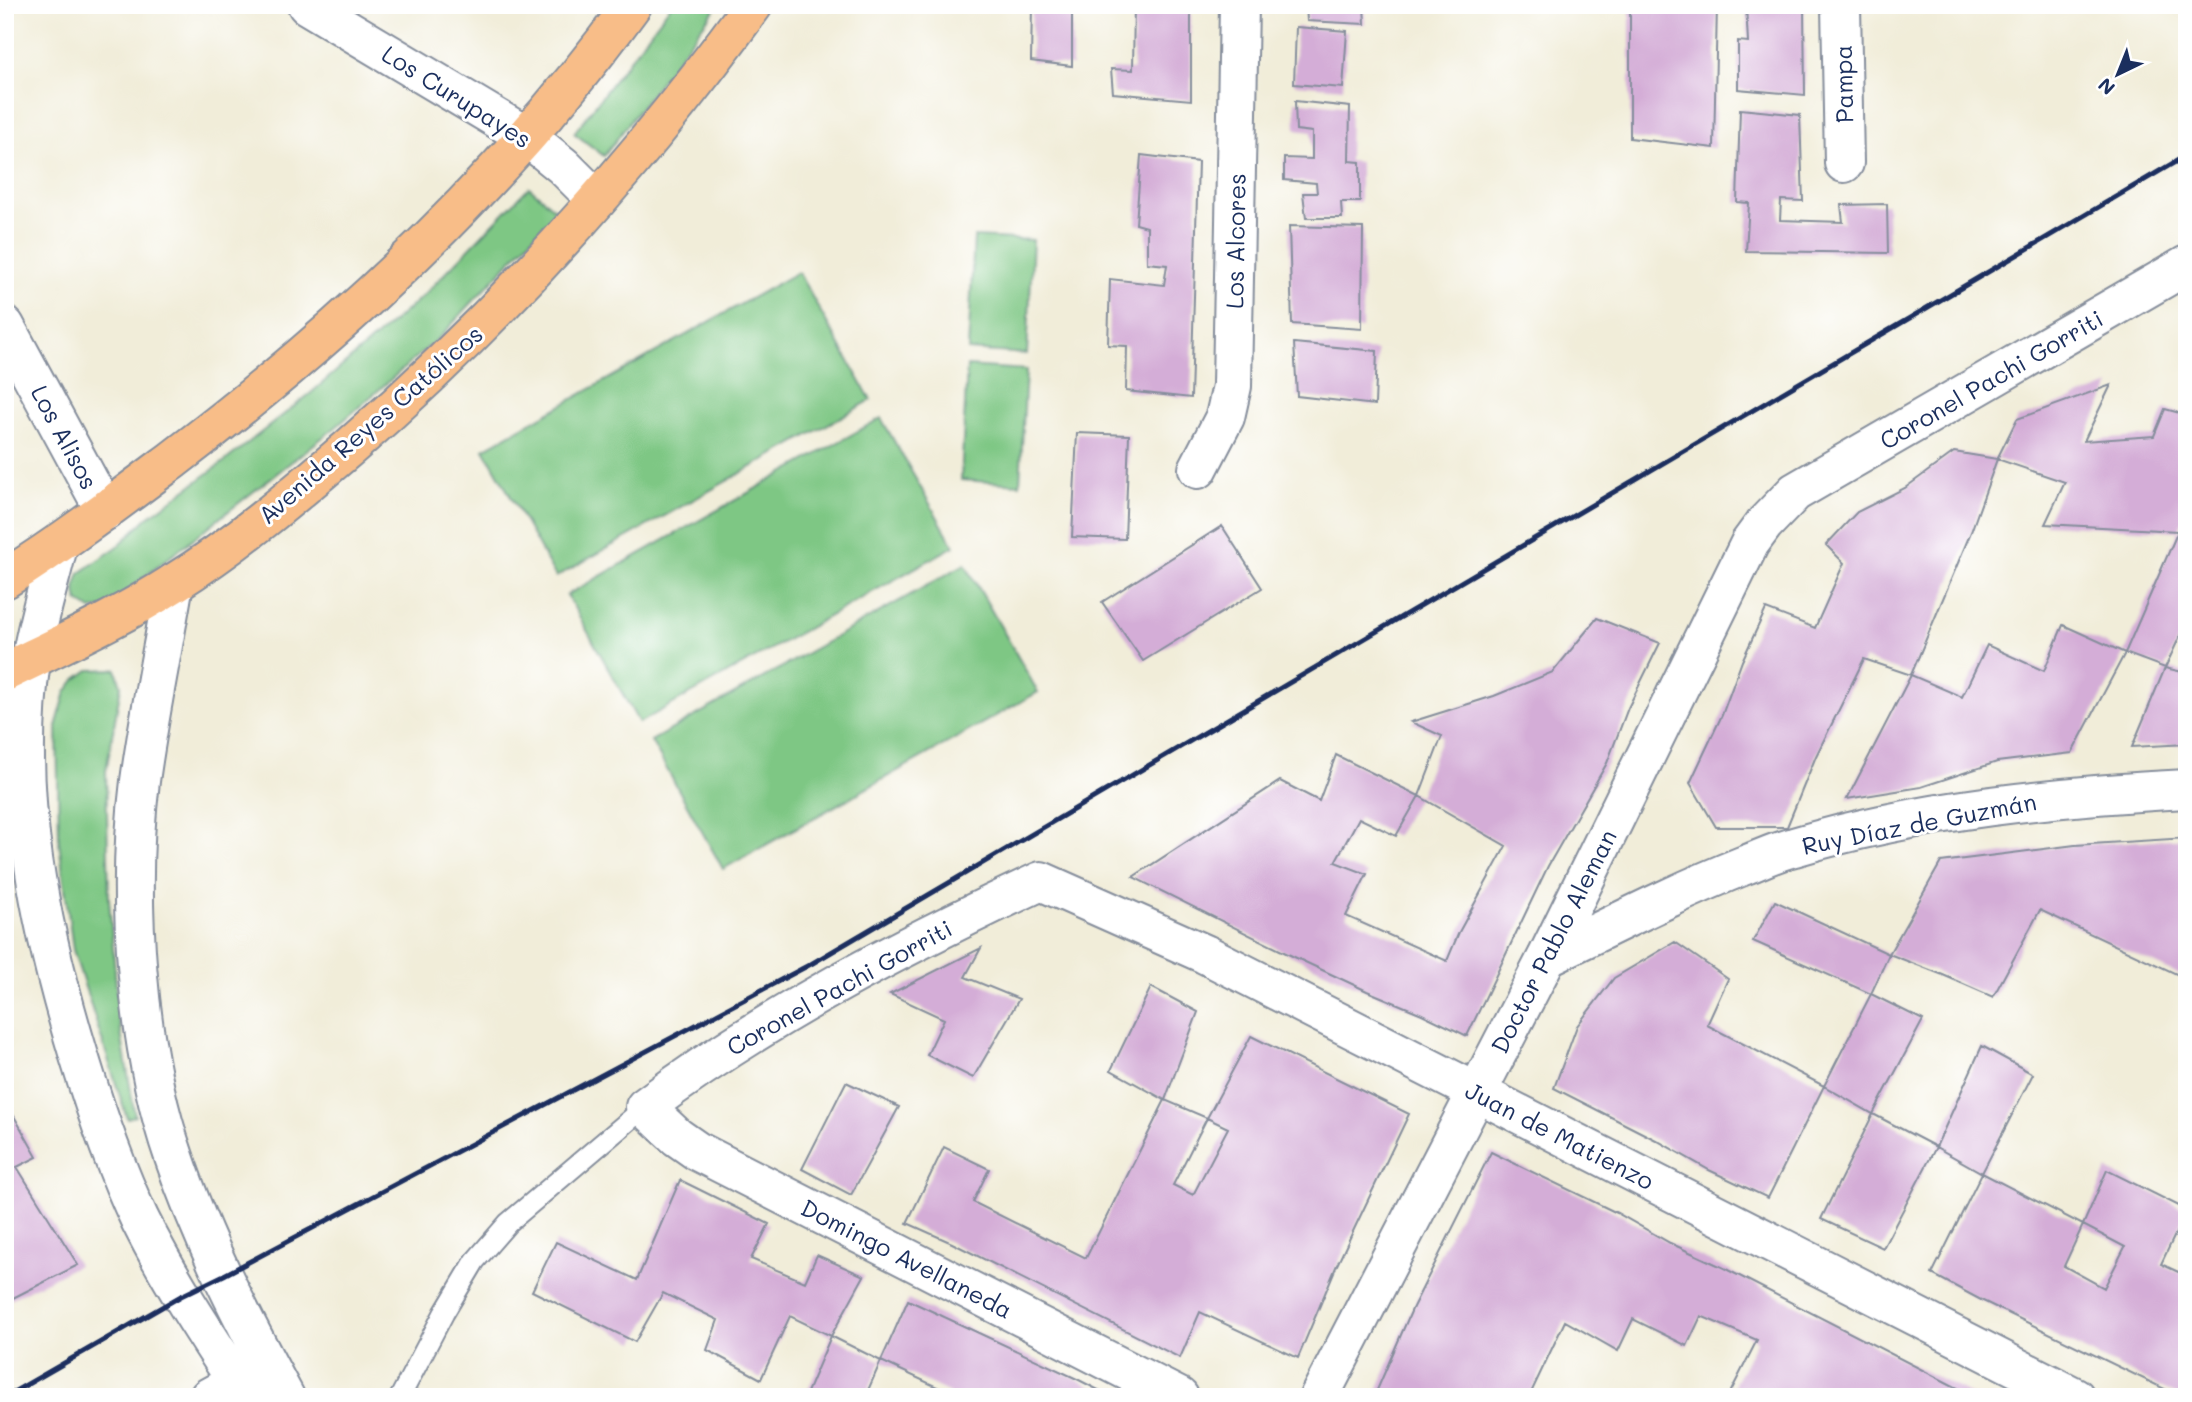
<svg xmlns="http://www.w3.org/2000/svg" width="2192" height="1402" font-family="Mali,sans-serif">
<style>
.green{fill:#7ec784;stroke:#4c7b71;stroke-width:2}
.building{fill:#d4add7}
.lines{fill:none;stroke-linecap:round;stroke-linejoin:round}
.service-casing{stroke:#868e9c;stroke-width:23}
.minor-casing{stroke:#868e9c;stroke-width:42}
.tertiary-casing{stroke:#868e9c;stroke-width:42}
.primary-casing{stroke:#868e9c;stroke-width:42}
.service{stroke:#fff;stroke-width:19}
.minor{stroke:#fff;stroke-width:38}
.tertiary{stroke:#fff;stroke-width:38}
.primary{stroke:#f8bd88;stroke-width:38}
.rail{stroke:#1b2f5e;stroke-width:5}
.labels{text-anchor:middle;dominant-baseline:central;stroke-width:6;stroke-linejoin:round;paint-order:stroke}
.street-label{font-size:24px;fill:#1b2f5e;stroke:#fff}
</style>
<rect width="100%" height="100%" fill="#fff"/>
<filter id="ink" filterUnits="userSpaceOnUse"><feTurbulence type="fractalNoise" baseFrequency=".0143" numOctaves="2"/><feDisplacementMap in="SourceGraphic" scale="14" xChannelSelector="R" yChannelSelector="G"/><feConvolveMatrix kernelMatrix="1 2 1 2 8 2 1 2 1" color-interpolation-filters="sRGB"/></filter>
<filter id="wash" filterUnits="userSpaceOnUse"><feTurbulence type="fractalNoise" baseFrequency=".00686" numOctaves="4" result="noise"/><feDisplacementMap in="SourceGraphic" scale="28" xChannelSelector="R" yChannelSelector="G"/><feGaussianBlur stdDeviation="1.57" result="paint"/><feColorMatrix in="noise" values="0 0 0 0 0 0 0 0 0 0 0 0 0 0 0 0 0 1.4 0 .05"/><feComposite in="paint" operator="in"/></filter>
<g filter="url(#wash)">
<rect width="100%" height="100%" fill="#f1edd9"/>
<!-- green -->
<path class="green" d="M671,5H718L604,156L574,133Z
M529,187L557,211L441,336L336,427L106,607L91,610L78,601L75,588L80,573L117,547L148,517L225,461L311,393L423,296Z
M974,237L1033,240L1027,354L968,350Z
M798,272L871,400L556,577L484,449Z
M967,366L1026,370L1020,484L961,480Z
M881,418L954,546L639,723L567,595Z
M965,564L1038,692L723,869L651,741Z
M116,669L121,686L106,771L109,899L119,1021L135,1116L127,1118L73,950L59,842L57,723L66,692L75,680L89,670Z"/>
<g id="blocks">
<!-- building -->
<path class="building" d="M1032,5H1072V66L1031,61Z
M1134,5H1191V100L1113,93L1111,69L1133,70Z
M1306,5H1364L1365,24L1307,21Z
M1630,5H1717L1714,148L1630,138Z
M1746,5H1804L1805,95L1738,89V41L1748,42Z
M1296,27L1347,31L1343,88L1294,84Z
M1295,101L1350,107L1349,161L1360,162V202H1341L1342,218H1306L1303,193H1317L1316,183L1284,180V158L1312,159V132L1296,130Z
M1740,109L1800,115L1803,201L1781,200L1780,220L1843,222L1841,205L1887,204L1888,253L1746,251L1749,203L1737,202Z
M1141,155L1198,162L1191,398L1126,391L1127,346L1108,345L1110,279L1164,285L1167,265L1147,263V227L1136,224Z
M1289,226L1363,228L1362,329L1292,324Z
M1294,343L1377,351L1375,405L1297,396Z
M2111,385L2084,441L2154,436L2165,409L2187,415V512L2178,531L2045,524L2065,482L1997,459L2017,419Z
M1077,433L1129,435L1125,539L1072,537Z
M1954,452L1997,459L1971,532L1911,675L1864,659L1816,756L1787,827H1716L1690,783L1722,715L1742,661L1766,609L1815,628L1844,563L1826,545L1857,512L1905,488Z
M1222,526L1262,588L1143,661L1102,602Z
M2178,531H2187V621L2165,668L2125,653Z
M1597,618L1660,643L1628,708L1607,763L1548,866L1467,1036L1422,1014L1367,991L1288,954L1133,877L1280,781L1319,801L1336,755L1419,796L1396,836L1359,818L1335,862L1367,874L1346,916L1447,961L1459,932L1506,846L1419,796L1442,736L1411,722L1494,696L1553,672Z
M2063,625L2125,653L2072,753L1997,762L1921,787L1847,799L1911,675L1962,697L1987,645L2044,671Z
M2165,668L2187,673V744L2132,747Z
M2187,838V979L2040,910L1993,997L1943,975L1889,954L1941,862L2075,845Z
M1775,901L1889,954L1871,994L1753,941Z
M1675,942L1728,979L1707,1025L1824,1086L1768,1198L1709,1170L1656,1140L1554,1088L1577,1026L1614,978Z
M981,948L965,977L1019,999L973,1078L927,1055L944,1019L890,994Z
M1151,987L1198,1012L1165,1100L1111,1070Z
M1871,994L1923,1020L1873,1114L1824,1086Z
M1251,1036L1409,1114L1336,1267L1298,1358L1200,1312L1180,1358L952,1243L907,1223L944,1147L989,1169L973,1202L1086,1258L1165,1100L1207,1118L1173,1185L1193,1195L1228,1128L1207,1118Z
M1982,1046L2033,1074L1982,1173L2083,1225L2064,1266L2104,1288L2125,1247L2083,1225L2107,1170L2187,1210L2161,1264L2187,1276V1397H2181L1981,1300L1932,1274L1982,1173L1936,1147Z
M846,1082L899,1107L851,1195L802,1169Z
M5,1100L37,1157L17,1167L78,1265L5,1302Z
M1873,1114L1936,1147L1883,1248L1821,1219Z
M1491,1152L1617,1213L1670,1243L1722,1267L1975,1397H1728L1757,1340L1701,1316L1687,1346L1633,1319L1618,1351L1565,1321L1529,1397H1374L1413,1307Z
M680,1180L769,1224L751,1259L805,1282L817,1255L864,1276L831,1336L790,1316L761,1379L707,1350L718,1320L663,1293L635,1342L532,1291L556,1242L637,1280Z
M908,1300L1077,1379L1112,1397H948L950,1393L881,1361Z
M831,1336L881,1361L865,1397H805Z"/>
</g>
</g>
<g filter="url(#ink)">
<use href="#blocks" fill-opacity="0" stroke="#868e9c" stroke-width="2"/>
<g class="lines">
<!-- service casing -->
<g class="service-casing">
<path id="service" d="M400,1397L444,1313L475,1261L508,1223L645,1107"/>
</g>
<!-- minor casing -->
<g class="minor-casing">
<path id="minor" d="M307,5L526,136L563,166L597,200
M1841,5L1844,163
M5,326L105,511
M1198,469L1225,417L1232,386L1239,5
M1547,957C1613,925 1677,892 1745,865C1761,859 1777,851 1794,847C1922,809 2055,796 2187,789
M209,1397L265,1366
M1179,1397L697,1151L677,1137L645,1107C767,1016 904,945 1041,881L1205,954L2075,1397
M1319,1397L1547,957L1750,543L1764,524L1795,492L2187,265"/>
</g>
<!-- tertiary casing -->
<g class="tertiary-casing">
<path id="tertiary" d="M58,546C49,584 37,622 31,660C12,794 40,928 79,1056C96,1112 115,1167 140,1220C171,1282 209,1339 247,1397
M174,583C163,649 149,715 140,781C126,895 136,1048 174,1157C202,1240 243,1320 285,1397"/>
</g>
<!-- primary casing -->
<g class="primary-casing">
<path id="primary" d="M5,579C64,542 118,501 174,459C345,329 505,180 632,5
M5,672C62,644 121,617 174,583C237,544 294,495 350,447C501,316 635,167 753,5"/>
</g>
<!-- service -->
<use href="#service" class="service"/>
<!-- minor -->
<use href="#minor" class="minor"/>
<!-- tertiary -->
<use href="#tertiary" class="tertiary"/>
<!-- primary -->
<use href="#primary" class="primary"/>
<!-- rail -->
<path class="rail" d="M5,1397L181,1296L224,1275L811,964L2187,155"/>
</g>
</g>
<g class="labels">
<!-- street labels -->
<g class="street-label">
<text transform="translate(1843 84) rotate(-91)">Pampa</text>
<text transform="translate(457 96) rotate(32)">Los Curupayes</text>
<text transform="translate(1235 241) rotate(-89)">Los Alcores</text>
<text transform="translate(1991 379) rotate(-30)">Coronel Pachi Gorriti</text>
<text transform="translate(370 424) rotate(-41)">Avenida Reyes Católicos</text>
<text transform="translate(65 437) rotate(62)">Los Alisos</text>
<text transform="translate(1919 823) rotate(-11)">Ruy Díaz de Guzmán</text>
<text transform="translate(1553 941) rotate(-63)">Doctor Pablo Aleman</text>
<text transform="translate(839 987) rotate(-29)">Coronel Pachi Gorriti</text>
<text transform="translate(1560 1135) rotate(27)">Juan de Matienzo</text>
<text transform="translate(907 1258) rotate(27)">Domingo Avellaneda</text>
</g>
</g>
<!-- margin -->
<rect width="2192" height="1402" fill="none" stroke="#fff" stroke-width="28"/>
<!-- north arrow -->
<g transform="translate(2118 74) rotate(223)" stroke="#ffffff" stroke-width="5" paint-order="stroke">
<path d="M0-5L12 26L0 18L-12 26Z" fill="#1b2f5e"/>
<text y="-10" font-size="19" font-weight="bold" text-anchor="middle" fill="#1b2f5e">N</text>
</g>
</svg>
